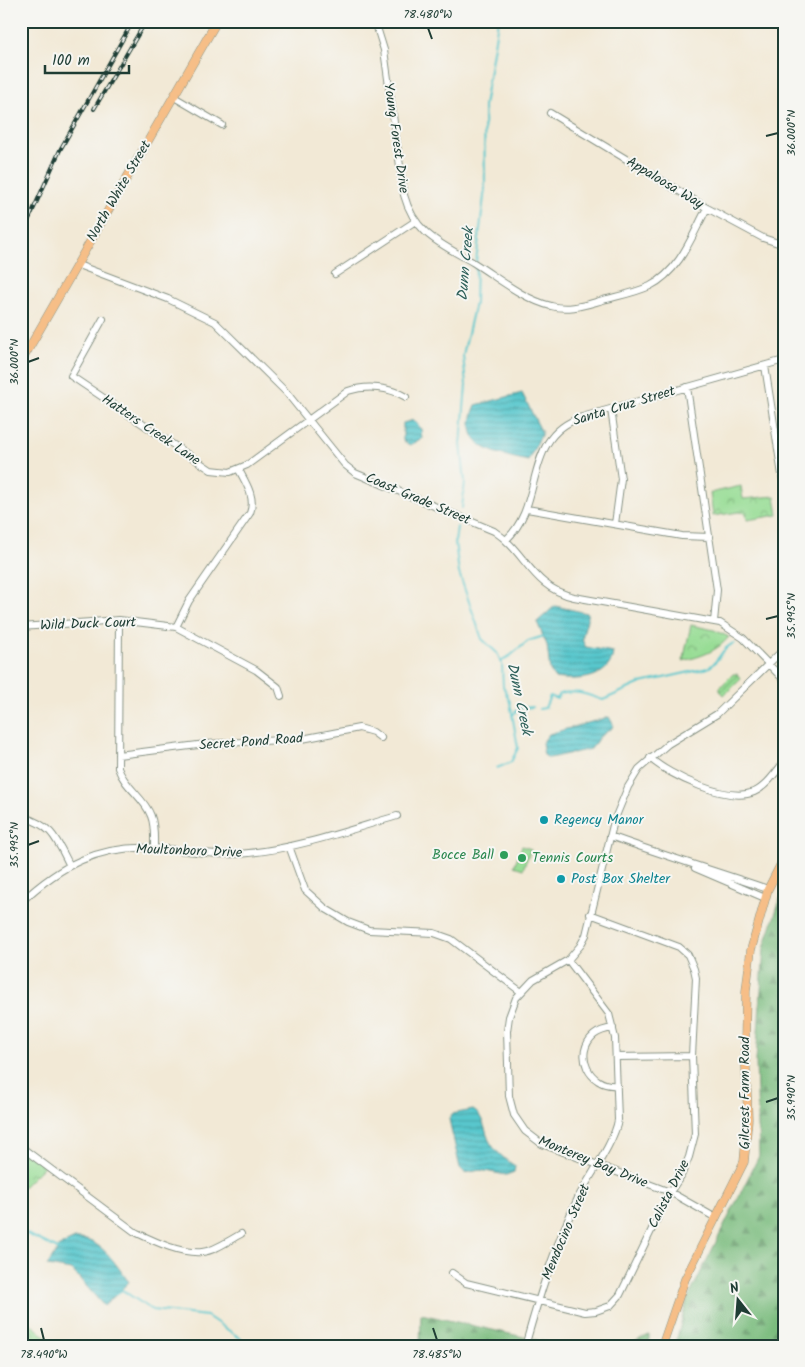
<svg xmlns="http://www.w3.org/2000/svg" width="805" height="1367" font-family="Kalam,sans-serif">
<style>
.grass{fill:#98dd95;stroke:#5c8d64}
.forest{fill:url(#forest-firs);stroke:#4c7c59}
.park{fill:url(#park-crowns);stroke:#5c8d64}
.garden{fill:url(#garden-furrows);stroke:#5c8d64}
.water{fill:url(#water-rules);stroke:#3c8280}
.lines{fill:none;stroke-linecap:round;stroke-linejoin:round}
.stream{stroke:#59c7cd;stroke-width:2}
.minor-casing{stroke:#889385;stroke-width:8}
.major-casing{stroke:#889385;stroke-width:9}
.minor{stroke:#fff;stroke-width:6}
.major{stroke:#f6be87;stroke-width:8}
.rail-casing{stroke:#1f3d34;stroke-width:4}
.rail{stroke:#f6f6f2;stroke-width:2;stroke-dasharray:5.5;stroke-linecap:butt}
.ticks{fill:none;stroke:#1f3d34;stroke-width:2}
.culture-dot{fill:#0f9aa8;stroke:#f6f6f2;stroke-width:2}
.leisure-dot{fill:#2e9e5b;stroke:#f6f6f2;stroke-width:2}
.labels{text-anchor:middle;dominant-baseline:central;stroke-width:4;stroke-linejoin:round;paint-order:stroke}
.street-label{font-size:14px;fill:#1f3d34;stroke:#f6f6f2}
.culture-label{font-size:14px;fill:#0d838f;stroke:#f6f6f2;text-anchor:start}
.leisure-label{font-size:14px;fill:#27864d;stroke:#f6f6f2;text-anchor:end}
.water-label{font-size:15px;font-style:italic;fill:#2e605a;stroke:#f6f6f2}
.neatline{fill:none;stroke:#1f3d34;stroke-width:2}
.ticks-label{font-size:12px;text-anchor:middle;fill:#1f3d34}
</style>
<defs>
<pattern id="forest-firs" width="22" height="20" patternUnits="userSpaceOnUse" patternTransform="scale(1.25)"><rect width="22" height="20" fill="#7abc7e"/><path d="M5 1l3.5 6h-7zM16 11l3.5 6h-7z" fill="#639a68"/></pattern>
<pattern id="park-crowns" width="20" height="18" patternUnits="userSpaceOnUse" patternTransform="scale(1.25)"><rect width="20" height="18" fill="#98dd95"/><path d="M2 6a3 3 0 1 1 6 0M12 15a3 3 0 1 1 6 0" fill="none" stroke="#7bb47a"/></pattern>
<pattern id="garden-furrows" width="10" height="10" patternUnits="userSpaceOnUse" patternTransform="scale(1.25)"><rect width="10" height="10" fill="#98dd95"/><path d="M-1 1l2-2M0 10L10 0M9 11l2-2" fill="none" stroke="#7bb47a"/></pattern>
<pattern id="water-rules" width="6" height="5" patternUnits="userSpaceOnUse" patternTransform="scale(1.25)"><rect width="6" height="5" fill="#59c7cd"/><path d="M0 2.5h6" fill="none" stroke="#49a3a7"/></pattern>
</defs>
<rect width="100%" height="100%" fill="#f6f6f2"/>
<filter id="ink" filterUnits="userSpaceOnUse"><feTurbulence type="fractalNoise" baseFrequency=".02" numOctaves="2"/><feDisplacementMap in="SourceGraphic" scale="10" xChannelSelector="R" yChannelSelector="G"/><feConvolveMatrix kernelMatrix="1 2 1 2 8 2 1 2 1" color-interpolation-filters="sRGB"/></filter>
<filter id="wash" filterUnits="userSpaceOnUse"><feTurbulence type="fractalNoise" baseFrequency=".0096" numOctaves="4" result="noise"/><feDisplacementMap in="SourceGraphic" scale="20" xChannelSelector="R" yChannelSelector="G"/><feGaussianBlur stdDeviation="1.12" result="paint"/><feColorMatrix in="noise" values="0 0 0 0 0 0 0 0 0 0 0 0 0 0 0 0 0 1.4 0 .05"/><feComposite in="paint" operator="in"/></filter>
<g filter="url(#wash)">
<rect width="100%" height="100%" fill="#f2e9d6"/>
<!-- grass -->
<path class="grass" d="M522,846L531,849L523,869L514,866Z"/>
<!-- forest -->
<path class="forest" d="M784,887V1346H675L687,1300L759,1156L756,1061L764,948Z
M421,1314L564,1346H420Z
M649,1335V1346H626Z"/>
<!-- park -->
<path class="park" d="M741,486L743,499L775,496L778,515L747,520L746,513L739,512L713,516L710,493Z
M691,625L714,630L729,637C716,652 702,656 683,661Z
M21,1146L45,1165L21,1189Z
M21,1315L56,1346H21Z"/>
<!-- garden -->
<path class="garden" d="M733,674H737L741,679L724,695L720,691V687Z"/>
<!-- water -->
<path class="water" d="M522,393L542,433L528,461C496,453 457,449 476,405Z
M414,420L421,429L422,439L410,445L403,441V423Z
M555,606L587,613C589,625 577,637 586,647L613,652C611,680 576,681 554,678L550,670L547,645L537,622Z
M609,717L613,724L612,728L599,737L591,749L549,758L544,755L542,743L549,734Z
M473,1110C485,1116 484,1133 491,1144C497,1153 506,1160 515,1166L514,1172L506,1175L480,1170L465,1173L460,1168L449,1119L452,1114Z
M75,1239C101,1237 115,1264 129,1282L104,1306L72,1270L47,1266L60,1246Z"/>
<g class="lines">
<!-- stream -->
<path class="stream" d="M476,262L485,188L484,106L498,21
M462,508L465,482L461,444L466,385L463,355L475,303L476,266
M457,527L455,542L459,573L482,639L497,653L502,664L503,686L510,702L518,748L511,762L497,768
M502,662V660L510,656L528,641L544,636
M539,709L545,708L550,696L557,699L560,694C576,689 588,695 603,700L641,683L708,668C720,661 721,648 734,643
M512,716L519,708L533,707
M21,1231L60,1250
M115,1292L116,1294L122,1290L152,1310L207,1316L252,1346"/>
</g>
</g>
<g filter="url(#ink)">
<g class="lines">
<!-- minor casing -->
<g class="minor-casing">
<path id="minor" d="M375,21L384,50L404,195C415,235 442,244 474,263C498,278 523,299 551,306C569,311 585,305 603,300C618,296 635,293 650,286C680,271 692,236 707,208
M174,97L222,125
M550,113L707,208L763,238L784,245
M78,265L168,299L215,322L286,392L345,465L355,473L494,531C526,552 532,588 574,597L720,623L743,638L784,680
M335,274L414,222
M103,319L71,376L211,470L230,472L247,465L348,391C367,385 389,387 406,397
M765,366L784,488
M687,387L717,590L714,622
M611,409L621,479L615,524
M527,509L682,536L710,537
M506,540C546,503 521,437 582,417L784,360
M119,620L118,768C125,788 144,797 151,816C155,826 154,837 154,848
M21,627L119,620L176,627L256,670L278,687L281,696
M176,627L189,601L250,513C256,498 246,483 239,470
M118,755L206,744L302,739L359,728L373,732L381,738
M650,758C670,776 728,803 754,792C766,787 775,773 784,762
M21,816C52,826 55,836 69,864
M610,836C662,855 715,871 768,889
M289,846L305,890L326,909L348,922L369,930L434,933L451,939L520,991
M695,868L765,898
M21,902C61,865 98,845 154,848C186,850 217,857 249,853C299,848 349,830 397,816
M613,1028C606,1029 599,1031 594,1035C573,1053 589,1088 617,1085
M616,1057L692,1056
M21,1147L135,1232C154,1241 180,1254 202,1252C215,1251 229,1240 241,1234
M716,1218L670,1192L542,1144L525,1131L514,1115L509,1096L507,1031L509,1017L516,998L533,980L568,960L580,946L586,935L614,821L628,787L639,769L668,744L717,714L784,649
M452,1273L466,1283L585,1312L596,1311L610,1306L620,1295L670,1192L681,1176L689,1157L695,1134L692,1056L696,978L694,969L688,955L679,947L590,914
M526,1343C540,1293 555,1245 578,1198C589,1177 615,1141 618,1120L615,1038L609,1014L568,960"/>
</g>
<!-- major casing -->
<g class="major-casing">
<path id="major" d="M21,362L217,21
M662,1346L685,1279L744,1162L748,1119L745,1044L746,991L751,950L768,889L784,858"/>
</g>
<!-- minor -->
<use href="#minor" class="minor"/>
<!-- major -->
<use href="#major" class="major"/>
<!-- rail casing -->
<g class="rail-casing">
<path id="rail" d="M94,109L146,21
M21,237L60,150L133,21"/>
</g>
<!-- rail -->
<use href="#rail" class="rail"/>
</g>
</g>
<!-- ticks -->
<path class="ticks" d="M428,28L432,39M766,136L778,133M28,362L39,358M766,619L778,616M28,845L39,841M766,1102L778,1098M41,1328L44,1340M433,1328L437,1340"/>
<!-- markers -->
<g class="culture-dot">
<circle cx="544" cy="820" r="5"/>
<circle cx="561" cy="879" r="5"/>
</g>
<g class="leisure-dot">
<circle cx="504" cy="855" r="5"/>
<circle cx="522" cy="858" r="5"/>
</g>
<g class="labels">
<!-- street labels -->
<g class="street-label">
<text transform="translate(396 138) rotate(82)">Young Forest Drive</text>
<text transform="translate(665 183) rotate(31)">Appaloosa Way</text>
<text transform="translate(119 191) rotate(-60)">North White Street</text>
<text transform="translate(624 406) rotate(-17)">Santa Cruz Street</text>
<text transform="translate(151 430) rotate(34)">Hatters Creek Lane</text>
<text transform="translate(418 499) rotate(23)">Coast Grade Street</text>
<text transform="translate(88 624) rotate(-2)">Wild Duck Court</text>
<text transform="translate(251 742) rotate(-4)">Secret Pond Road</text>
<text transform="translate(189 851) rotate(2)">Moultonboro Drive</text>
<text transform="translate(745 1093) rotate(-90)">Gilcrest Farm Road</text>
<text transform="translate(593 1162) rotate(22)">Monterey Bay Drive</text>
<text transform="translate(669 1194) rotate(-63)">Calista Drive</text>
<text transform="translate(566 1232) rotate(-67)">Mendocino Street</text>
</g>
<!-- culture labels -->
<g class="culture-label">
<text x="554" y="820">Regency Manor</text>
<text x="571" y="879">Post Box Shelter</text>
</g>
<!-- leisure labels -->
<g class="leisure-label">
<text x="494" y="855">Bocce Ball</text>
<text x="532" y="858" text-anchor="start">Tennis Courts</text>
</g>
<!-- water labels -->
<g class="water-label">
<text transform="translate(466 264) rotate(-85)">Dunn Creek</text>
<text transform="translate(519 699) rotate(78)">Dunn Creek</text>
</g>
</g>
<!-- margin -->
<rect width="805" height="1367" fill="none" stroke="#f6f6f2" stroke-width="55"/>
<!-- north arrow -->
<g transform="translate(738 1300) rotate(343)" stroke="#f6f6f2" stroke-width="4" paint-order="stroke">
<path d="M0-4L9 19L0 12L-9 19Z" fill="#1f3d34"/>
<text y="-8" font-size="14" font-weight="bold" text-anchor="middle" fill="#1f3d34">N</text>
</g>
<!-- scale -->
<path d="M45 65v8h84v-8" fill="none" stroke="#1f3d34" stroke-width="2.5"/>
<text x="52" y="65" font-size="15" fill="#1f3d34" stroke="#f6f6f2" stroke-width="4" paint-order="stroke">100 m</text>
<rect x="28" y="28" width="750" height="1312" class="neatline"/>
<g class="ticks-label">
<text x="428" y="18">78.480°W</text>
<text transform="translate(791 133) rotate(-90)" y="4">36.000°N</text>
<text transform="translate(14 362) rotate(-90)" y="4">36.000°N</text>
<text transform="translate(791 616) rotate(-90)" y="4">35.995°N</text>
<text transform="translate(14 845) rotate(-90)" y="4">35.995°N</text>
<text transform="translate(791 1098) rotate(-90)" y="4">35.990°N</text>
<text x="44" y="1358">78.490°W</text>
<text x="437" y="1358">78.485°W</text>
</g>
</svg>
